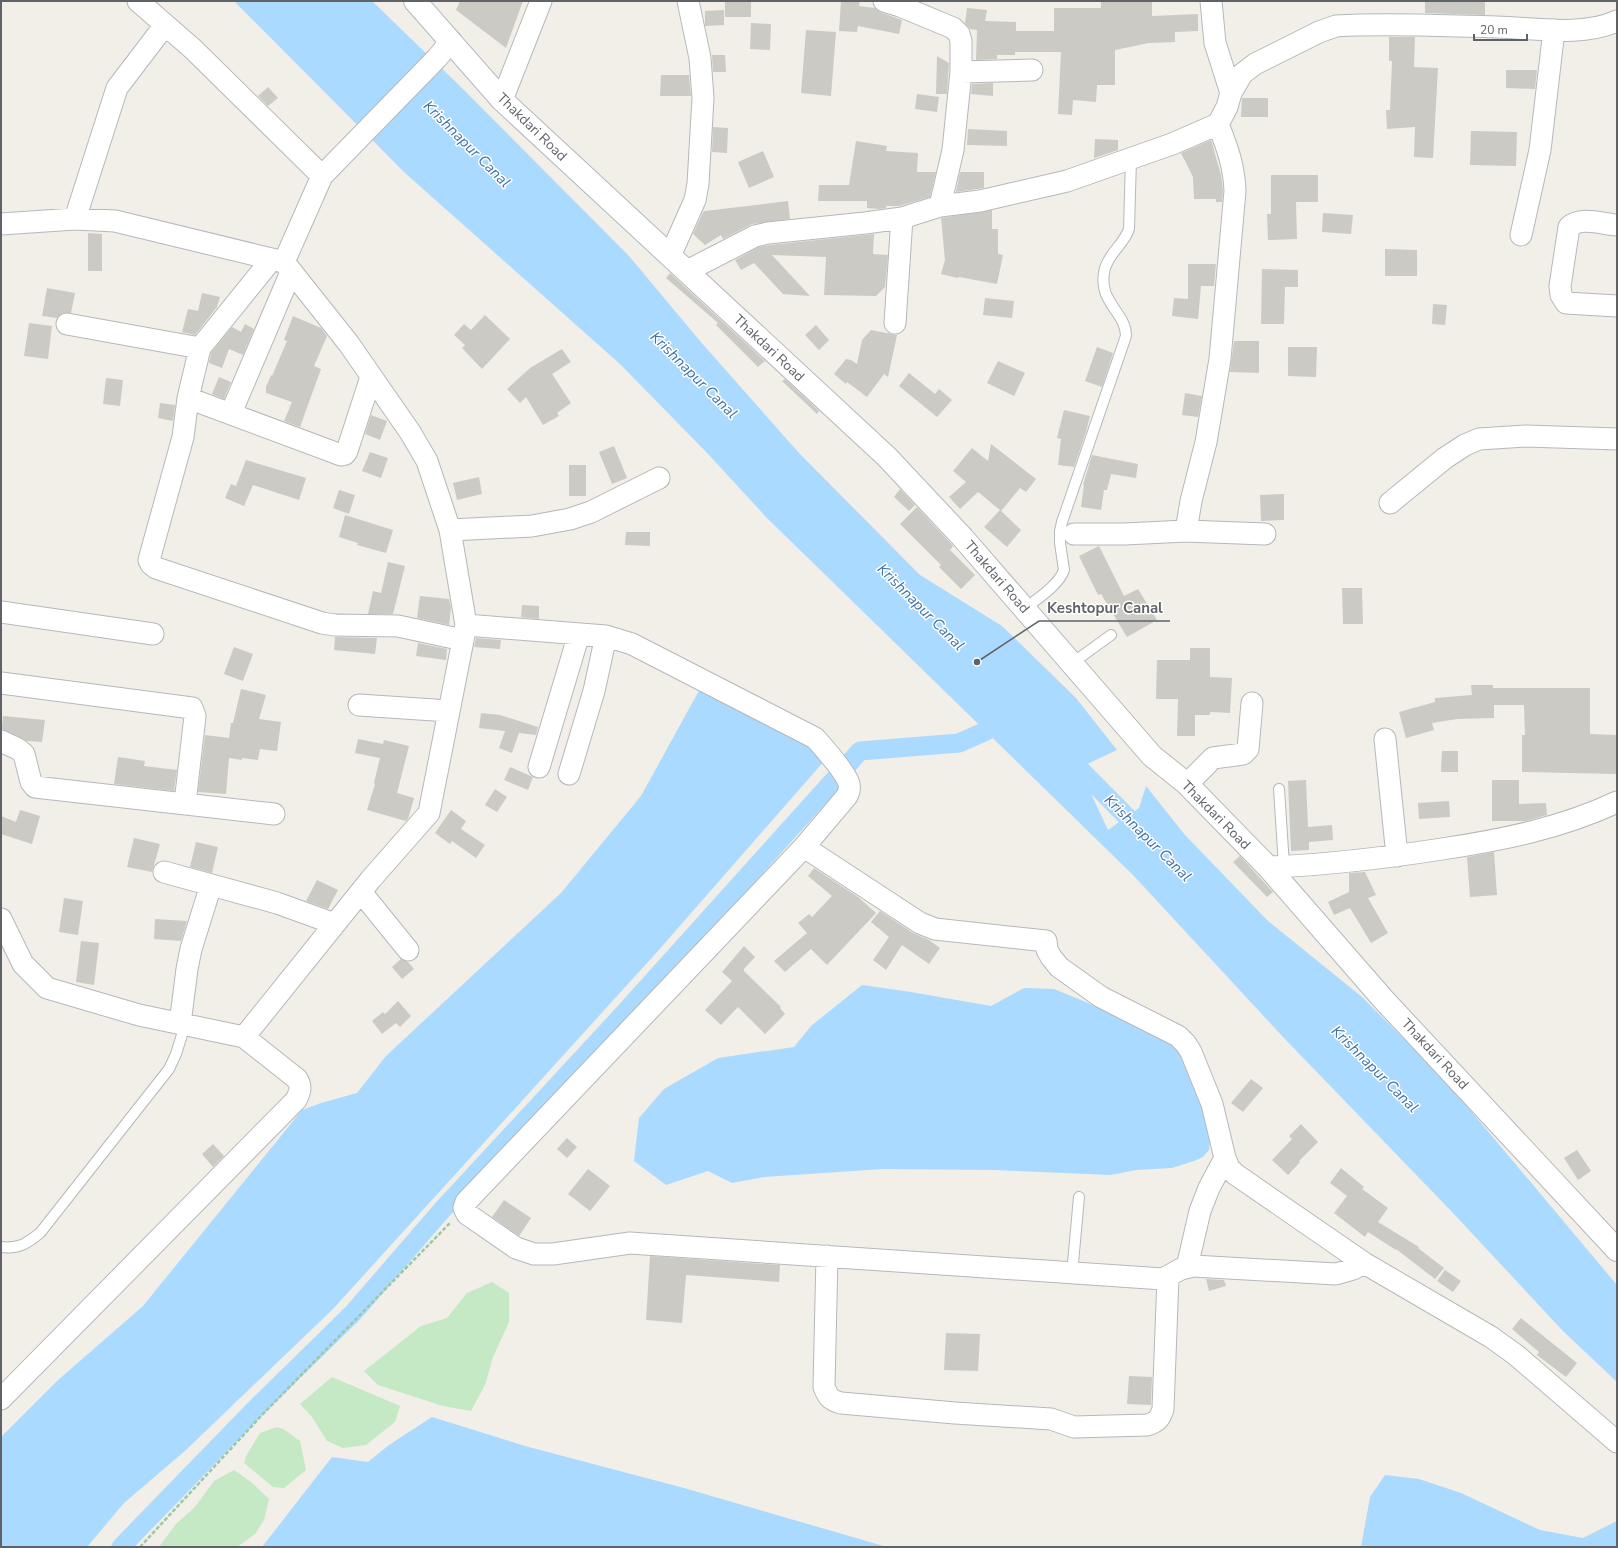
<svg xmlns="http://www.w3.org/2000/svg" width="1618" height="1548" font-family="'Nunito Sans',sans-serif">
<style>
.green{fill:#c5e8c5}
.water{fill:#aadaff}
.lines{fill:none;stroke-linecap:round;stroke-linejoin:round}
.canal{stroke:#aadaff;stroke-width:19}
.building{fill:#cccac5}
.service-casing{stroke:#b5b8bc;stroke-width:12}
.minor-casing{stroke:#b5b8bc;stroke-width:23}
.tertiary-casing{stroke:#b5b8bc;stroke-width:24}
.path{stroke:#9cc7a9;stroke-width:2.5;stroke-dasharray:4 2;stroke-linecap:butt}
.service{stroke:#fff;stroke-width:10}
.minor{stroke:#fff;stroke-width:21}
.tertiary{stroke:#fff;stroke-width:22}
.labels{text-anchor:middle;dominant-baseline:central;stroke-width:3;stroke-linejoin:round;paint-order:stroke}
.street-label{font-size:14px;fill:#5f6368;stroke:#fff}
.water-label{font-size:15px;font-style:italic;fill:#4174aa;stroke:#fff}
.leader{fill:none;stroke:#5f6368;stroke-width:1.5}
.callout-dot{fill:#5f6368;stroke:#fff;stroke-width:1.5}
.callout-label{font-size:15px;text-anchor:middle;font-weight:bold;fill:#5f6368;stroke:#fff;stroke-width:3;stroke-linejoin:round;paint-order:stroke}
</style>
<rect width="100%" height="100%" fill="#f1efe8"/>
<!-- green -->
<path class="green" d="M492,1282L509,1293V1322L493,1357L485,1385L471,1411L443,1406L378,1385L364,1371L421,1326L447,1318L467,1293Z
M332,1377L400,1406L395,1422L366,1445L343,1448L327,1441L312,1417L300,1404Z
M277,1427L285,1430L300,1441L306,1470L284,1488L273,1487L244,1463L247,1454L260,1433Z
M234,1470L251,1482L269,1499L264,1520L255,1534L237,1547H159L176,1524L195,1507L214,1481Z"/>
<!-- water -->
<path class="water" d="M234,1H372L462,88L629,256L700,341L799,453L920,575L1002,626L1076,698L1117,750L1079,768L1108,830L1139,808L1146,786L1185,835L1268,921L1362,997L1444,1079L1617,1285V1382L1563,1331L1453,1213L1284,1038L1133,875L767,518L709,455L620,364L405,173Z
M701,687L812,741L826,759L657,952L333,1309L186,1450L124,1503L87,1547H1V1437L57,1381L143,1306L302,1110L321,1103L357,1093L386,1056L561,893L641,796Z
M862,985L911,992L991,1006L1024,988L1054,989L1161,1033L1194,1063L1210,1140L1209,1150L1203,1157L1194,1161L1172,1168L1136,1170L1111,1175L995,1170L883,1169L764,1177L732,1183L708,1171L666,1185L634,1161L639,1118L664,1089L718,1058L794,1047L811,1026Z
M432,1417L525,1446L684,1488L887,1547H262L332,1457L368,1462L389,1445Z
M1385,1475L1419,1479L1461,1493L1540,1530L1583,1538L1617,1521V1547H1361L1370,1497Z"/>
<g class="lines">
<!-- canal -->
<path class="canal" d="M1061,750L1145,835
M121,1547L254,1410L353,1313L442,1210L627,1010L860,751L959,743L986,731"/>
</g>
<!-- building -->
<path class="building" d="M460,1H523L506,48L456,10Z
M725,1H751V17H725Z
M841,1H860L859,6L875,8L880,12L902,20L899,34L858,26L857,32L839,31Z
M1425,1H1485V15L1425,13Z
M1101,2H1152V16L1198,14V31L1175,32V42L1149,43L1115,50V85H1097L1096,102L1073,100L1072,115L1058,114L1061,52H1015V55H997V59L976,60L977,30L970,29L965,23L967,8L987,10L985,21L1016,22V31H1054V8H1101Z
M724,10V25L705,26V11Z
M751,23L771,24L770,50L750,49Z
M806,30L836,32L831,96L801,93Z
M1389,37H1415L1414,67L1438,68L1433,158L1414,157L1415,127L1387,129L1386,110H1390L1392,61H1389Z
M712,55H725L726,72H713Z
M937,56L949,63L947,94H936Z
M1506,70H1537L1535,89L1506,88Z
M661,75H689L691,96H660Z
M993,83V96L971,94L972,84Z
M268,87L278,98L268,106L258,96Z
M917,94L939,97L937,112L915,109Z
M1242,98H1268V117H1241Z
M713,127L728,128L727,153L712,152Z
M968,129L1007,131V146L967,145Z
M1471,131L1517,132L1516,166L1470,165Z
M1095,139L1118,140V150L1094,158Z
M1211,140L1221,175L1223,191L1222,202H1216V199H1194L1193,177L1181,153Z
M856,141L887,146L886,151L918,153L917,172H936L930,197L899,206H886V208L879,209L867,208V201H818L819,185H849Z
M763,151L774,177L749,188L738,162Z
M960,172H984V188L956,192Z
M1271,175H1318V202H1296L1297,239L1268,240L1267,214H1271Z
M788,201L790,219L752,224L723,239L721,235L705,245L693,234L703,212L705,211Z
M992,210V229H998V254L1003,255L997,284L959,277L958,278L941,274L945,260L941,218Z
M1323,213L1353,215L1351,234L1322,232Z
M88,233L102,234V271H88Z
M874,234L873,254L888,255L885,287L876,296L824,295L826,257L772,255L810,296L783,294L754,263L741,270L735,260L759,247L770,245Z
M1385,249L1417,250V276H1385Z
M1188,264H1216L1214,286H1201L1198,319L1172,316L1174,298L1188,299Z
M1262,269L1298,270V287H1285L1284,324H1261Z
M670,273L765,361L758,367L716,325L718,323L666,278Z
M47,288L75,293L71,313H63L57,318L42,316Z
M202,293L220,297L217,307L195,335L182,332L188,309L198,311Z
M985,298L1014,301L1012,318L983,315Z
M1433,304L1447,305L1445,325L1432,324Z
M485,315L510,339L482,369L462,348L465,345L454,335L464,324L471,330Z
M293,316L321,328L327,336L314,366L321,369L300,427L284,421L292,402L266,393V387L271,375L272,376L287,341L284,340Z
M29,323L52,326L48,359L24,356Z
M245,324L254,329L243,355L229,349L222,368L209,363L211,353L232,327L241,332Z
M816,325L829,340L819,350L805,335Z
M871,330L897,335L888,377L884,374L867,397L847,382L846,384L834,374L846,359L851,360L857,364L862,340Z
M1234,341H1259V373L1230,372Z
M1097,347L1113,353L1102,387L1085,381Z
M1288,347H1317L1316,377L1288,376Z
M562,349L571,362L552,374L571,403L557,413L559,416L543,425L526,397L520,403L507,389L530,368Z
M998,361L1025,373L1014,396L987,383Z
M909,373L935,394L939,389L952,400L937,417L899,386Z
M219,377L231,382L224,399L212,394Z
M106,378L123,380L120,406L103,404Z
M785,379L819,411L817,414L782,381Z
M1185,393L1202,396L1198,417L1182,415Z
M160,403L175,405L173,421L158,418Z
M1064,410L1090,416L1086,432L1074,467L1058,465L1061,439L1057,438Z
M371,415L387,421L380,440L365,434Z
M991,444L1036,479L1026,492L1020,488L1001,511L978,492L960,509L949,497L966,482L953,471L972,448L988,461Z
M614,446L627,478L612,484L599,452Z
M370,452L388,458L381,478L362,471Z
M1092,455L1138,464L1136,478L1111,474L1107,490H1104L1101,510L1081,507L1084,485H1083Z
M246,460L306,478L299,500L253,485L244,506L225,498L231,484L236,486Z
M569,465H586V496H569Z
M479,477L482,494L457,500L453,483Z
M900,489L915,505L909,511L894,497Z
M339,490L355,495L349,514L333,508Z
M1284,494V520L1261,521L1260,495Z
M917,507L953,546L950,550L975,575L961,589L939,567L941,565L900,524Z
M1000,510L1021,530L1007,547L984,527Z
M345,515L393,530L386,553L357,545L358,543L339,537Z
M626,532H650V546L625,545Z
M1099,546L1124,596L1138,589L1157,620L1127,637L1101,594L1098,595L1079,556Z
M388,562L405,566L393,614H368L373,591L381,593Z
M1342,588H1362L1363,624H1343Z
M420,596L449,599L451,608L449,625L417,618Z
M522,605L539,606V619L521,617Z
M335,637L377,638L375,654L334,650Z
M476,638L501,640L500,649L474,647Z
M418,643L447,649L446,660L416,656Z
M234,647L253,654L243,681L224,674Z
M1190,648H1210V677L1232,678L1230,713L1210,712V715H1195V736H1177L1178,699H1156L1157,660H1190Z
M1471,685H1493V688H1590V734L1617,735V774L1522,772V735H1525L1524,705H1494V718L1457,719L1432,723L1434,730L1406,738L1399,712L1435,702V698L1472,695Z
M241,689L266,695L259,719L281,722L277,751L260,749L258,760L242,758V760L229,758L226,794L198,792L205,735L229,738L231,723H233Z
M481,713L500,715L538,727L536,735L519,733L512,753L499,748L505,731L479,728Z
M3,716L45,720L42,742L27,741L2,729Z
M358,739L383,744L384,740L409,746L397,793L414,798L408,819L406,821L367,810L375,784L374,783L380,758L355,753Z
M1442,751H1458V772H1441Z
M118,757L145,761L144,766L177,770L174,791L114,784Z
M510,767L533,777L528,790L504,780Z
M1306,780L1308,827L1332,825L1333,840L1309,842V850L1291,851L1288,781Z
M1492,780H1519V804L1546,803L1547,815L1526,821H1492Z
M495,789L507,797L497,812L485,805Z
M1449,801L1450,817L1419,819L1418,803Z
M20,810L40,816L32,844L1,834V816L16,822Z
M451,810L466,821L461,829L485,845L476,858L452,841L450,844L435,833Z
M134,838L160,844L152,872L127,867Z
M196,842L218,847L212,873L190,867Z
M1494,852L1497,895L1470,897L1467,857Z
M1240,856L1273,892L1267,897L1233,862Z
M814,868L858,897L876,913L827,965L811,949L785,972L774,961L807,933L798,923L809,914L812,917L832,896L808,876Z
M1365,872L1376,895L1368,898L1388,933L1371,943L1350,908L1334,915L1328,902L1349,892V873Z
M317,880L338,890L328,909L306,901Z
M64,898L83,901L78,935L59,932Z
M880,911L913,933L929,940L940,948L929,964L902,945L886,970L873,960L889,937L871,922Z
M155,919L187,921L181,941L154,939Z
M81,941L99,943L94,985L76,982Z
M744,946L755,957L744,969V971L781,1007L780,1008L785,1014L765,1034L738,1007L721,1025L705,1010L732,981L722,972Z
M401,959L408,962L414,969L402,979L392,967Z
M398,1001L411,1016L400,1027L396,1023L382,1034L372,1021L383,1012L385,1014Z
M1251,1079L1263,1088L1243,1112L1231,1103Z
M1301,1124L1318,1142L1299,1161L1300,1162L1288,1175L1272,1160L1292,1139L1289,1136Z
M567,1138L577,1147L567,1158L557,1149Z
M213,1144L224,1156L213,1167L202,1154Z
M1577,1150L1591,1171L1578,1180L1564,1158Z
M1341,1168L1364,1187L1362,1189L1388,1208L1378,1222L1419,1247L1418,1248L1444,1268L1435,1279L1396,1249V1250L1368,1232L1365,1237L1334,1213L1347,1196L1330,1183Z
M588,1169L610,1186L590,1211L568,1194Z
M504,1200L531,1218L519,1236L492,1217Z
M650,1256L780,1265L779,1282L686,1275L682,1323L646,1320Z
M1445,1270L1461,1281L1453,1292L1437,1281Z
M1206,1279L1224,1280L1226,1286L1209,1291Z
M1521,1318L1577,1363L1566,1377L1537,1355L1539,1352L1512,1329Z
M946,1333L980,1334L978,1371L944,1370Z
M1129,1376L1152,1377L1151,1405L1127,1404Z"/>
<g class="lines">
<!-- service casing -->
<g class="service-casing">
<path id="service" d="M1024,609C1037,599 1059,585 1064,570L1060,543V531L1062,522L1126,336C1126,311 1096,302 1105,268C1110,252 1124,244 1129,229L1131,158
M1071,664L1111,635
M1279,789L1284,866
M1,1247C19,1249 26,1244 40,1233L169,1069L176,1054L185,1025
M1072,1274L1079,1197"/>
</g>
<!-- minor casing -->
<g class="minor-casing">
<path id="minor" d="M138,1L193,49L322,176
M884,1L900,6L953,28L959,34L961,41V72L953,150L940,206
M1211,1L1215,43L1231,93
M961,72L1032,70
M502,100L541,1
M75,219L117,88L165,25
M1,224L75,219L115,221L284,262L349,344L410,432L427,461L450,530L466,625L429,813L371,879L244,1037
M1617,225C1602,224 1581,216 1569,227L1560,286L1561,295L1566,303L1617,306
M1521,235L1540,150L1554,30
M670,256L695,200L698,184L703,98L700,58L688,1
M272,259L200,348L188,398L183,437L149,560L151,564L156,568L322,623L335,625L398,626L463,640
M284,262L322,176L437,58L451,41
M687,271L755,236L768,233L865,223L902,218L940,206L980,201L1067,181L1172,144L1218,124L1227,107L1231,93L1242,74L1255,64L1319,32L1336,26C1389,23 1444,26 1497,27C1534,28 1583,37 1617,21
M895,323L902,218
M67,324L200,348
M188,398L341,455L345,454L347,451L371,377
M231,413L291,272
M1390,503L1445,458L1465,445L1479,439L1526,436L1617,439
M450,530L532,526L570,519L591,512L659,478
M1186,531L1191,501L1206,442L1220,359L1235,191C1234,165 1227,147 1218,124
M1074,534H1125L1186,531L1265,534
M1,612L153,634
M466,625L606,636L632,644L815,738C823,747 846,772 849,784C850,788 849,792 847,796L804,847L466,1202L464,1208L467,1214L516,1248L534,1254H553L630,1243L1163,1279L1181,1269L1193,1266L1336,1274L1353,1269L1364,1263
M1,683L192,708L195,716L185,803
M359,705L449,711
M1385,739L1397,856
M1,741L18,749L24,754L31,782L35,787L274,814
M539,767L579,634
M569,774L594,691L606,636
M1187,784L1213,758L1243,754L1248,749L1252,703
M804,847L920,923L935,929L1046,941L1047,950L1051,957L1059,967L1101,997L1178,1036L1186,1044L1191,1052L1212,1104L1225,1158L1229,1168L1235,1174L1364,1263L1491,1337L1516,1355L1617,1442
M1268,867C1326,865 1384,858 1442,849C1502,840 1562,828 1617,802
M164,872L277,903L335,924
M361,892L408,950
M1,919L23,964L47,988L139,1015L244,1037L297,1079C302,1087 300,1092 296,1100L1,1399
M180,1024L187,969L191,949L211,885
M827,1256L824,1387C828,1397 830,1400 841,1403L955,1413L1051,1419L1074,1427L1147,1425C1157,1422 1160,1419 1163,1409L1168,1277
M1187,1267L1200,1211L1209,1188L1225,1158"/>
</g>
<!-- tertiary casing -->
<g class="tertiary-casing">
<path id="tertiary" d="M415,1L502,100L887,457L963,538L1152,756L1187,784L1268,867L1383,999L1617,1250"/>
</g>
<!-- path -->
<path class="path" d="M140,1547L262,1415L451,1222"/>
<!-- service -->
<use href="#service" class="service"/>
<!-- minor -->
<use href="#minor" class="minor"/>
<!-- tertiary -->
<use href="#tertiary" class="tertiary"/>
</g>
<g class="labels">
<!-- street labels -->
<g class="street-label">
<text transform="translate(532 127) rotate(44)">Thakdari Road</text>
<text transform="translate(769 348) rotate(43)">Thakdari Road</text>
<text transform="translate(997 577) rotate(49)">Thakdari Road</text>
<text transform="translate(1216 815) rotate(45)">Thakdari Road</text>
<text transform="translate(1435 1054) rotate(47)">Thakdari Road</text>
</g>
<!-- water labels -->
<g class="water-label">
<text transform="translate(467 144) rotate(45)">Krishnapur Canal</text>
<text transform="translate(694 375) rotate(45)">Krishnapur Canal</text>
<text transform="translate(921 607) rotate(45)">Krishnapur Canal</text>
<text transform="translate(1148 838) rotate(45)">Krishnapur Canal</text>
<text transform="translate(1375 1069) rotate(45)">Krishnapur Canal</text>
</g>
</g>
<!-- callouts -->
<path class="leader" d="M977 662L1039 621H1170"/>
<circle class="callout-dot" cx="977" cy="662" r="4"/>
<g class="callout-label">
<text x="1105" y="613">Keshtopur Canal</text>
</g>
<!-- border -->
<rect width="1618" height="1548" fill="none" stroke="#5f6368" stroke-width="4"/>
<!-- scale -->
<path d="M1474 34v6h53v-6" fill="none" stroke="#5f6368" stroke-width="2"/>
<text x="1480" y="34" font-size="12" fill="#5f6368" stroke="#ffffff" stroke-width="3" paint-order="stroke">20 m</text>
</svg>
